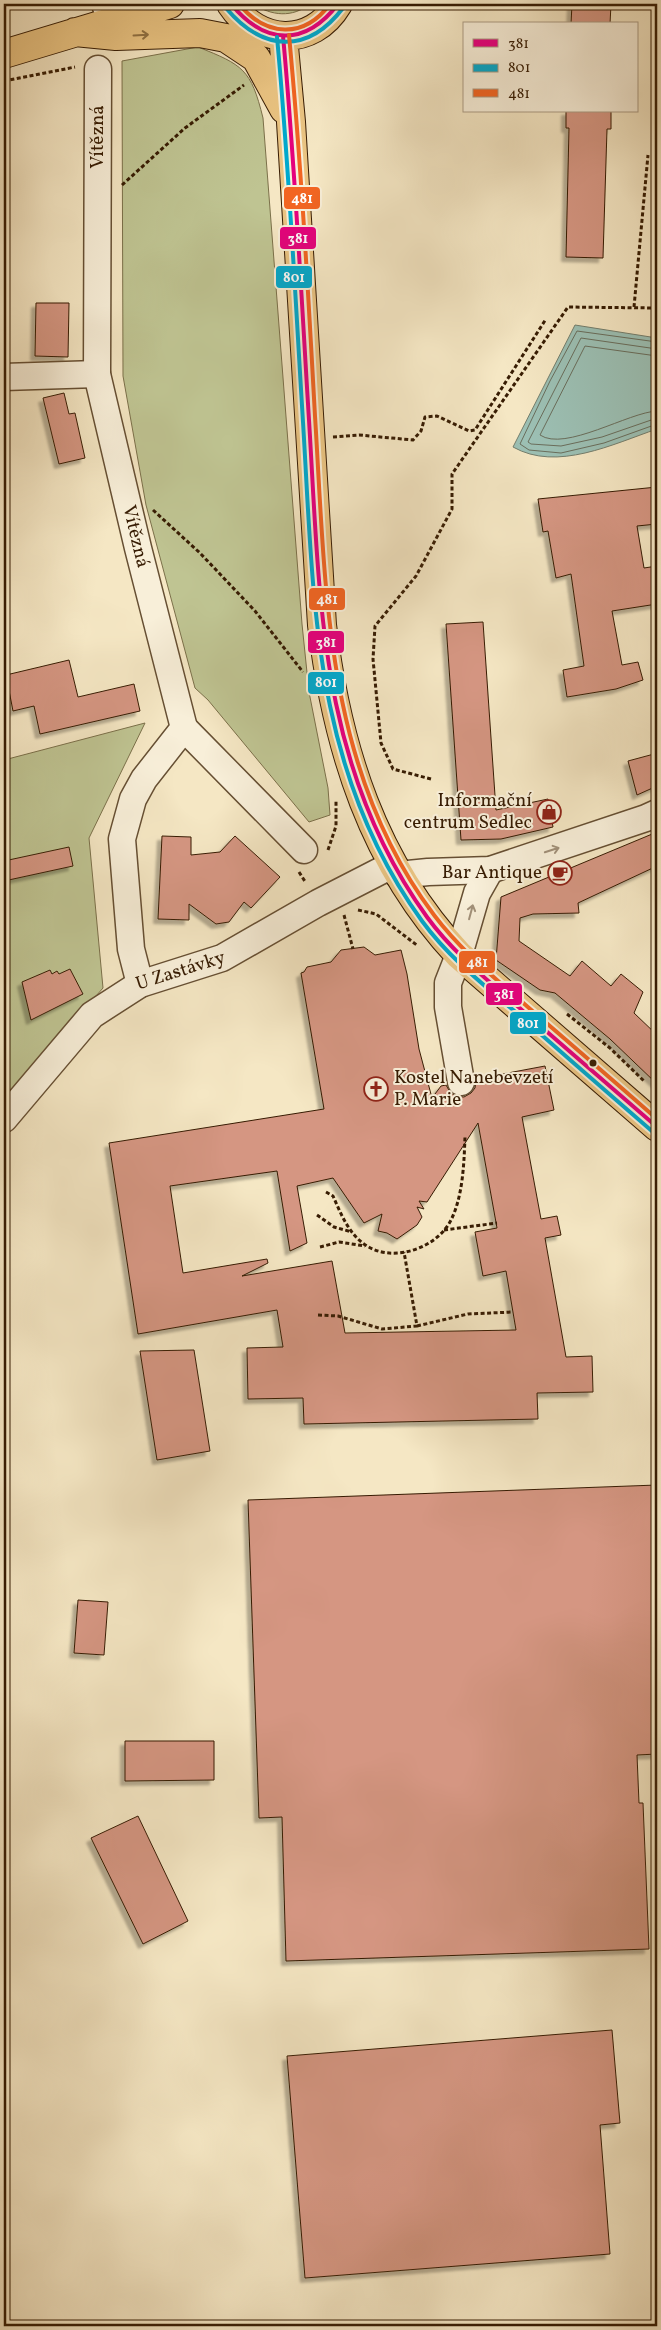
<svg xmlns="http://www.w3.org/2000/svg" width="661" height="2330" font-family="Vollkorn,serif">
<style>
.green{fill:#bfc492;stroke:#7b704a}
.water{fill:#9cc0b4;stroke:#747e6d}
.lines{fill:none;stroke-linecap:round;stroke-linejoin:round}
.shore{stroke:#6a6e5c;stroke-width:1}
.building{fill:#d59682;stroke:#371c03;fill-rule:evenodd;filter:url(#shadow)}
.minor-casing{stroke:#664f33;stroke-width:29}
.major-casing{stroke:#371c03;stroke-width:30}
.path{stroke:#371c03;stroke-width:3;stroke-dasharray:4 2.5;stroke-linecap:butt}
.minor{stroke:#f8efd9;stroke-width:26}
.major{stroke:#eac482;stroke-width:28}
.bus-1-casing{stroke:#f8efd9;stroke-width:8}
.bus-2-casing{stroke:#f8efd9;stroke-width:8}
.bus-3-casing{stroke:#f8efd9;stroke-width:8}
.bus-1{stroke:#e5007d;stroke-width:4}
.bus-2{stroke:#00a9ce;stroke-width:4}
.bus-3{stroke:#f26522;stroke-width:4}
.oneway{stroke:#907042}
.oneway2{stroke:#a19079}
.bus-dot{fill:#371c03;stroke:#f8efd9;stroke-width:2}
.labels{text-anchor:middle;dominant-baseline:central;stroke-width:4;stroke-linejoin:round;paint-order:stroke}
.street-label{font-size:19px;fill:#371c03;stroke:#f8efd9}
.poi-label{font-size:19px;fill:#371c03;stroke:#f8efd9;text-anchor:end}
.line-badge{stroke:#f8efd9;stroke-width:2}
.badge-label{font-size:14px;text-anchor:middle;font-weight:bold;fill:#fff}
</style>
<defs>
<filter id="shadow"><feDropShadow dx="-4.5" dy="4.5" stdDeviation="1" flood-color="#0004"/></filter>
</defs>
<rect width="100%" height="100%" fill="#f5e7c4"/>
<filter id="stains"><feTurbulence type="fractalNoise" baseFrequency=".004" numOctaves="4"/><feColorMatrix values="0 0 0 0 .2 0 0 0 0 .09 0 0 0 0 .02 0 0 0 .5 -.17"/></filter>
<radialGradient id="worn" r=".72"><stop offset=".6" stop-color="#630" stop-opacity="0"/><stop offset="1" stop-color="#630" stop-opacity=".3"/></radialGradient>
<!-- green -->
<path class="green" d="M253,4H310C292,18 272,16 253,4Z
M198,47C243,65 251,69 263,118L302,624L309,692L328,788L330,815L309,822L208,700L195,688L146,505L123,376L122,61Z
M145,723L89,838L103,988L4,1101V760Z"/>
<!-- water -->
<path class="water" d="M575,325L657,338V429C613,444 557,472 513,447Z"/>
<g class="lines">
<!-- shore -->
<path class="shore" d="M657,342L577,331L550,381L520,444L529,450L561,453L604,443L657,424
M657,349L581,338L528,442L531,444L561,446L602,437L657,418
M657,356L585,346L540,435C565,452 629,412 657,411"/>
</g>
<!-- building -->
<path class="building" d="M572,4H611L610,24H571Z
M566,111H611V129H607L603,258L566,257L569,128H566Z
M36,303H69L68,357L35,356Z
M64,393L69,414L75,413L85,458L59,464L43,398Z
M657,487V524L637,526L644,568L657,566V604L612,611L622,665L638,662L643,680L616,689L567,697L563,670L584,666L571,574L556,578L548,531L543,532L538,499Z
M483,622L496,810L548,799L553,827L501,839L461,840L446,624Z
M69,660L78,697L134,684L140,711L40,734L34,706L13,711L6,675Z
M654,754L657,765V786L637,795L628,761Z
M657,832V866L578,903L579,913L533,914L520,918L519,941L570,976L582,961L611,986L621,974L643,992L634,1013L657,1035V1084L610,1039L555,993L540,990L496,960L501,897Z
M162,836L191,837V855L220,852L235,836L280,877L251,908L244,902L229,922L216,924L189,904V920L158,919Z
M69,847L73,866L4,881V861Z
M364,947L375,955L401,950L407,974L419,1049L432,1098L441,1086L446,1085L450,1092L455,1096L464,1097L471,1093L475,1088L476,1079L545,1066L554,1110L522,1117L541,1219L557,1216L561,1235L545,1238L566,1357L592,1356L593,1392L537,1393L538,1419L304,1424L303,1398L248,1399L247,1348L283,1347L277,1310L138,1334L109,1143L324,1109L301,973L304,972L307,967L331,962L341,950ZM478,1123L497,1228L475,1232L483,1276L506,1271L516,1330L345,1333L332,1261L242,1276L268,1263L267,1259L183,1273L170,1186L277,1171L290,1251L307,1243L297,1186L333,1178L364,1223L382,1214L378,1231L387,1233L397,1239L417,1225L422,1217L417,1207L424,1209L419,1201L427,1202Z
M70,969L83,994L31,1020L22,982L50,970L52,974L57,971L59,974Z
M194,1350L210,1451L157,1460L140,1351Z
M657,1485V1754L637,1755L639,1803H643L649,1949L286,1961L282,1817L259,1818L248,1500Z
M78,1600L108,1602L104,1655L74,1653Z
M125,1741H214V1780L125,1781Z
M138,1816L188,1921L143,1944L91,1838Z
M612,2030L620,2123L600,2125L610,2254L305,2278L287,2056Z"/>
<g class="lines">
<!-- minor casing -->
<g class="minor-casing">
<g id="minor">
<path d="M105,4L111,22"/>
<path id="s1" d="M98,69L97,374L138,548L184,728L144,779L133,799L122,839L131,949L140,984"/>
<path d="M4,377L97,374"/>
<path d="M184,728L304,850"/>
<path d="M398,875L428,872L490,870L646,818L657,813"/>
<path d="M461,1082L448,1007V983L459,955L477,893L490,870"/>
<path id="s2" d="M4,1119L92,1015L140,984L222,958L318,903L392,865"/>
</g>
</g>
<!-- major casing -->
<g class="major-casing">
<path id="major" d="M231,4C258,45 312,48 338,4
M75,32L116,36L200,33L226,38L256,58L284,109
M283,36L291,122L322,625C337,749 373,863 459,955L657,1127
M4,54L170,4"/>
</g>
<!-- path -->
<path class="path" d="M4,81L75,67
M122,185L185,128L244,85
M634,307L648,155
M333,437L359,435L413,440L421,431L425,417L437,416L469,431L475,430L546,319
M153,510L200,553L255,611L303,672
M431,779L393,769L381,743L373,659L375,626L416,576L452,509V474L568,307L657,308
M328,850L336,826V800
M299,872L306,883
M358,910L376,914L418,946
M344,915L353,949
M567,1014L610,1048L644,1081
M326,1192L333,1196C341,1214 349,1235 367,1246C394,1263 437,1248 451,1220C463,1196 464,1163 465,1137
M317,1215L334,1227L352,1232
M444,1230L497,1223
M320,1247L339,1242L365,1246
M318,1315L338,1316L382,1329L417,1326L404,1252
M417,1326L468,1314L513,1312"/>
<!-- minor -->
<use href="#minor" class="minor"/>
<!-- major -->
<use href="#major" class="major"/>
<!-- bus-1 casing -->
<g class="bus-1-casing">
<path id="bus-1" d="M231,4C265,45 305,47 338,4
M283,36C295,164 301,292 309,420C320,598 318,766 427,917C454,954 489,981 523,1011C568,1050 612,1088 657,1127"/>
</g>
<!-- bus-2 casing -->
<g class="bus-2-casing">
<path id="bus-2" d="M226,8C263,52 308,54 343,8
M277,37C289,165 295,294 303,422C314,601 312,769 422,921C449,958 485,986 519,1015C563,1054 608,1093 653,1132"/>
</g>
<!-- bus-3 casing -->
<g class="bus-3-casing">
<path id="bus-3" d="M239,4C266,37 304,39 330,4
M289,35C301,162 308,289 315,416C326,590 324,769 434,915C461,951 495,978 529,1008C572,1045 615,1082 657,1119"/>
</g>
<!-- bus-1 -->
<use href="#bus-1" class="bus-1"/>
<!-- bus-2 -->
<use href="#bus-2" class="bus-2"/>
<!-- bus-3 -->
<use href="#bus-3" class="bus-3"/>
</g>
<!-- one-way arrows -->
<defs><path id="oneway-shaft" d="M-6 0H5M1.5-3L5.5 0L1.5 3" fill="none" stroke-width="1.6" stroke-linecap="round" stroke-linejoin="round" transform="scale(1.25)"/></defs>
<use class="oneway" href="#oneway-shaft" transform="translate(141 35) rotate(-3)"/>
<g class="oneway2">
<use href="#oneway-shaft" transform="translate(552 850) rotate(-18)"/>
<use href="#oneway-shaft" transform="translate(471 912) rotate(-75)"/>
</g>
<!-- icons -->
<defs>
<g id="shop-ring" transform="scale(1.25)"><circle r="9.5" fill="#f8efd9" stroke="#8f2418" stroke-width="1.5"/><path d="M-5-2.5h2.3a2.7 3.5 0 0 1 5.4 0H5L5.5 6h-11ZM-1.5-2.5h3a1.5 2.3 0 0 0-3 0Z" fill="#8f2418"/></g>
<g id="cafe-ring" transform="scale(1.25)"><circle r="9.5" fill="#f8efd9" stroke="#8f2418" stroke-width="1.5"/><path d="M-5.5-4.5H6V0H3Q3 3.5 0 3.5H-2.5Q-5.5 3.5-5.5 0ZM3-3.2v2h1.7v-2ZM-6 4.5H4V6H-6Z" fill="#8f2418"/></g>
<g id="church-ring" transform="scale(1.25)"><circle r="9.5" fill="#f8efd9" stroke="#8f2418" stroke-width="1.5"/><path d="M-1.2-6h2.4v3.5h3.3v2.4h-3.3V6h-2.4V-.1h-3.3v-2.4h3.3Z" fill="#8f2418"/></g>
</defs>
<g fill-rule="evenodd">
<use href="#shop-ring" x="549" y="812"/>
<use href="#cafe-ring" x="560" y="873"/>
<use href="#church-ring" x="376" y="1089"/>
</g>
<!-- markers -->
<circle class="bus-dot" cx="593" cy="1063" r="4.5"/>
<g class="labels">
<!-- street labels -->
<g class="street-label">
<text transform="translate(98 137) rotate(-90)">Vítězná</text>
<text stroke="none"><textPath href="#s1" startOffset="472">Vítězná</textPath></text>
<text stroke="none"><textPath href="#s2" startOffset="236">U Zastávky</textPath></text>
</g>
<!-- poi labels -->
<g class="poi-label">
<text x="532" y="801">Informační<tspan x="532" dy="22">centrum Sedlec</tspan></text>
<text x="542" y="873">Bar Antique</text>
<text x="394" y="1078" text-anchor="start">Kostel Nanebevzetí<tspan x="394" dy="22">P. Marie</tspan></text>
</g>
</g>
<g class="line-badge">
<rect x="283" y="186" width="38" height="24" rx="5" fill="#f26522"/>
<rect x="279" y="226" width="38" height="24" rx="5" fill="#e5007d"/>
<rect x="275" y="265" width="38" height="24" rx="5" fill="#00a9ce"/>
<rect x="308" y="587" width="38" height="24" rx="5" fill="#f26522"/>
<rect x="307" y="630" width="38" height="24" rx="5" fill="#e5007d"/>
<rect x="307" y="671" width="38" height="24" rx="5" fill="#00a9ce"/>
<rect x="458" y="950" width="38" height="24" rx="5" fill="#f26522"/>
<rect x="485" y="982" width="38" height="24" rx="5" fill="#e5007d"/>
<rect x="509" y="1011" width="38" height="24" rx="5" fill="#00a9ce"/>
</g>
<g class="badge-label">
<text x="302" y="203">481</text>
<text x="298" y="243">381</text>
<text x="294" y="282">801</text>
<text x="327" y="604">481</text>
<text x="326" y="647">381</text>
<text x="326" y="687">801</text>
<text x="477" y="967">481</text>
<text x="504" y="999">381</text>
<text x="528" y="1028">801</text>
</g>
<!-- margin -->
<rect width="661" height="2330" fill="none" stroke="#f5e7c4" stroke-width="20"/>
<rect x="5" y="5" width="651" height="2320" fill="none" stroke="#371c03" stroke-width="2.5"/>
<rect x="10" y="10" width="641" height="2310" fill="none" stroke="#371c03"/>
<!-- legend -->
<rect x="463" y="22" width="175" height="90" fill="#f8efd9" stroke="#ab9b83"/>
<rect x="473" y="39" width="25" height="8" fill="#e5007d" stroke="#ab9b83"/>
<text x="508" y="48" font-size="15" fill="#371c03">381</text>
<rect x="473" y="64" width="25" height="8" fill="#00a9ce" stroke="#ab9b83"/>
<text x="508" y="72" font-size="15" fill="#371c03">801</text>
<rect x="473" y="89" width="25" height="8" fill="#f26522" stroke="#ab9b83"/>
<text x="508" y="98" font-size="15" fill="#371c03">481</text>
<rect width="100%" height="100%" filter="url(#stains)"/>
<rect width="100%" height="100%" fill="url(#worn)"/>
</svg>
